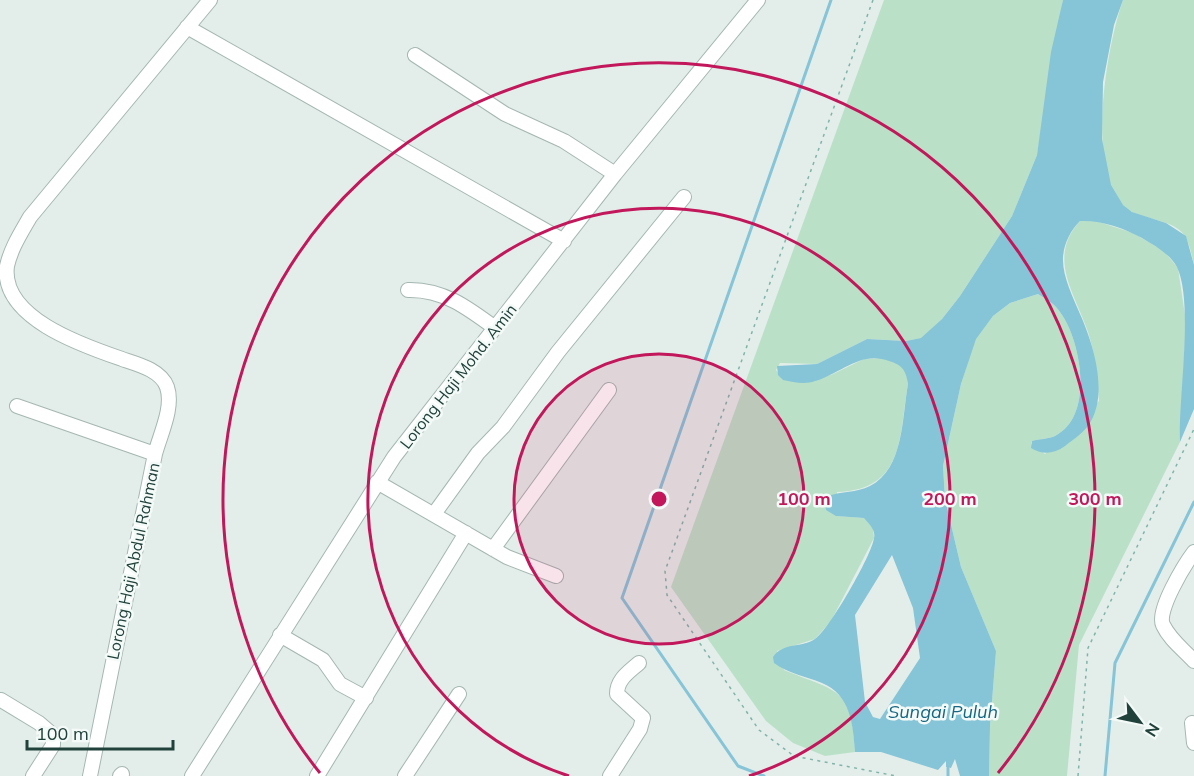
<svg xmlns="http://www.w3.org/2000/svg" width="1194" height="776" font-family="Mulish,sans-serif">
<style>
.green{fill:#bae1c8}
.water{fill:#86c4d7;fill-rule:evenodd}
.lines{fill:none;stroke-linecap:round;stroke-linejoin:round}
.stream{stroke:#86c4d7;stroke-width:3}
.minor-casing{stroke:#a5b7b2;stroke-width:16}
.path{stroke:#80b4a9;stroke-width:1.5;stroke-dasharray:3 4.5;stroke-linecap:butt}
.minor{stroke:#fff;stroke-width:14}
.ring{fill:none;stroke:#c2185b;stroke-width:3}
.labels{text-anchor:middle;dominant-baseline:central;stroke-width:5;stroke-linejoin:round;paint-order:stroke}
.street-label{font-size:16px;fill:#21413b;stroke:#f4faf7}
.water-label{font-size:18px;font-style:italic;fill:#156783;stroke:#f4faf7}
.centre{fill:#c2185b;stroke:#f4faf7;stroke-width:3}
.ring-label{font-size:18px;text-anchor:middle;font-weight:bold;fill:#c2185b;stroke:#f4faf7;stroke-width:5;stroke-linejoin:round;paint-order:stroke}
</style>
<rect width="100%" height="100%" fill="#e3eeea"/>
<!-- green -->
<path class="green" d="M884,0H1063L1037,155L1012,216L960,296L942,319L922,338L906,341L867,339L817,364L780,363L776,370L783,380L831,375L864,359L883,358L899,364L906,371L908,384C899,436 905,490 837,492L836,516L865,518L873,528L874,538L831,621L815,639L777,651L784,670C837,692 852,686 855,752L825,756L793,743L766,721L671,587Z
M1123,0H1194V265C1192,256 1190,246 1186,238C1176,218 1142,221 1126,208C1084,173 1107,45 1123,0Z
M1081,220H1093L1133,233L1164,251L1178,268L1186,322L1180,442L1079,645L1067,776H989L990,726L996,651L961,567L945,499L943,466L961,384L975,339L993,316L1010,303L1038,294C1046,299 1055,304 1060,312C1081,340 1095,416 1055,436C1049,439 1039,439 1032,441L1031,444L1045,454L1099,401C1097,378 1095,353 1088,332C1075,293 1046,257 1081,220Z"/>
<!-- water -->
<path class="water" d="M1063,0H1123L1114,25L1103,82L1102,139L1111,185L1123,205L1132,212L1166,223L1186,236L1194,265V409L1180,442C1178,399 1194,303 1177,267C1169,253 1155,246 1142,238C1124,228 1101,220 1080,221C1071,230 1064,243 1063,257C1062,276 1073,297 1080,314C1093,343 1108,391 1091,421C1086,431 1074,439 1065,446C1054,454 1042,455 1031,448L1032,441C1039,439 1049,439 1055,436C1095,416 1081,340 1060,312C1055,304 1046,299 1038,294L1010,303L993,316L976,339L961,384L943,466L945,499L961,567L996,651L990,726L989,776H960L955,759L951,768L946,767V761L938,770L881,752H855C853,725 851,695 822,683C805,676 789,674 774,663L773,657C783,642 802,648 815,639C829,630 872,555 874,538C876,530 869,524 864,518L836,516L826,510L825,503L828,496C842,491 856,493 870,486C904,469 902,417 908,384C906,370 902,365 889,361C861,350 840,374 815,381C805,385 793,382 783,380L778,375L777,366L817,364L867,339L906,341L921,338L942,319L960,296L1012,216L1037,155L1051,52ZM892,555L913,608L920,658L880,719L873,717L865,702L855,615Z"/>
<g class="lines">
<!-- stream -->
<path class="stream" d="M764,776L738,766L622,598L831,0
M948,776V768
M1105,776L1115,663L1194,502"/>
<!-- minor casing -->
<g class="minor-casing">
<path id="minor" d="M187,27L564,241
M415,55L505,114L564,141L615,174
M408,290C443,289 468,308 495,328
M17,406L155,454L90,776
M155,454C160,435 174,407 167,387C161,370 137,364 122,359C84,346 0,318 7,266C11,248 21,233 30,217L210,0
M377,482L507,557L556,576
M434,514L478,453L503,427L558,352L684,197
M493,549L609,390
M1194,552C1185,564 1156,611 1163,625C1170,640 1183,649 1194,661
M280,635L323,660L340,684L366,698
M1,700L39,723L53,735V745L33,776
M1192,723L1194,743
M120,776L122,774
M192,776L394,457L615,174L758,0
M317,776L466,533
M405,776L459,694
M610,776L640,729L643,718L617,694C617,679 629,672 639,663"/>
</g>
<!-- path -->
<path class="path" d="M873,0L665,571L667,595L759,730L794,756L896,776
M1078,776L1088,648L1194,429"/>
<!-- minor -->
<use href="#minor" class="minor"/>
</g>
<!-- distance rings -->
<circle cx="659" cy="499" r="145" fill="#c2185b" fill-opacity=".12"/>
<g class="ring">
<circle cx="659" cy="499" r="145"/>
<path d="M569 776A291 291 0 1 1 749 776"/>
<path d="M320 773A436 436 0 1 1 998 773"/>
</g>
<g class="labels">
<!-- street labels -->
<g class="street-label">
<text transform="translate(458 376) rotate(-52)">Lorong Haji Mohd. Amin</text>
<text transform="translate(133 561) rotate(-78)">Lorong Haji Abdul Rahman</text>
</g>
<!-- water labels -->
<g class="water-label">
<text x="943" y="711">Sungai Puluh</text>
</g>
</g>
<circle cx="659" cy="499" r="9" class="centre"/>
<g class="ring-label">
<text x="804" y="505">100 m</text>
<text x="950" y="505">200 m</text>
<text x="1095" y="505">300 m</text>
</g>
<!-- north arrow -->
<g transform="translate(1140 722) rotate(122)" stroke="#f4faf7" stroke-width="4.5" paint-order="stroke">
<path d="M0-4.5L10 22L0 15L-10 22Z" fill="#21413b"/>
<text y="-9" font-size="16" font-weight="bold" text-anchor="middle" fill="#21413b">N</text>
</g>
<!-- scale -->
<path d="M27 740v9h146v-9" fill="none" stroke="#21413b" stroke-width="3"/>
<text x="36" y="740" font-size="18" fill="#21413b" stroke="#f4faf7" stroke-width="4.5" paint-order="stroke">100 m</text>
</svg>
